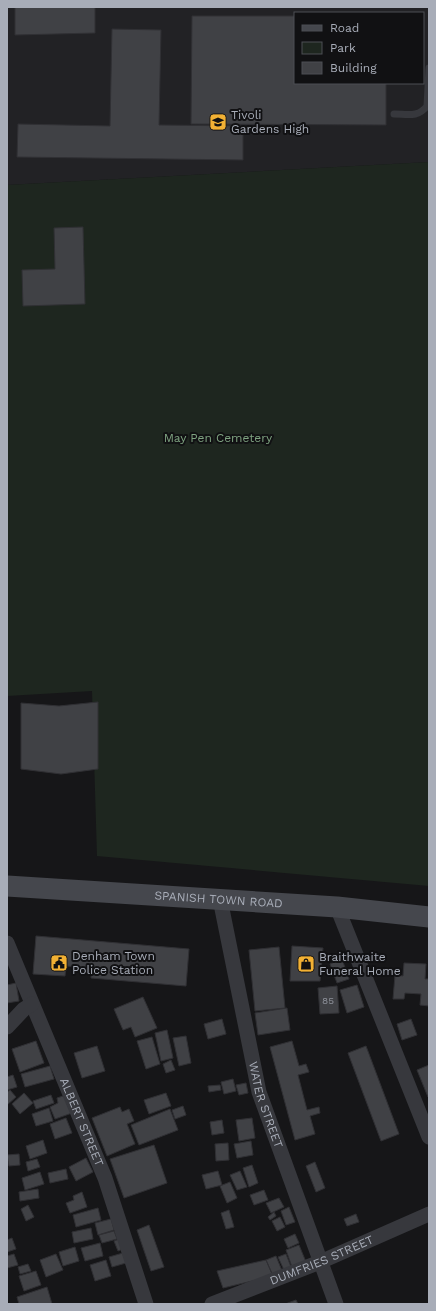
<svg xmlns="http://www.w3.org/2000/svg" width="436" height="1311" font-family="'Work Sans',sans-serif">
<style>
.built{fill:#222225;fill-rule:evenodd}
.green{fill:#1e261f}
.building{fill:#404145;stroke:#303034}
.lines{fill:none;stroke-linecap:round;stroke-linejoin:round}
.lane{stroke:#37383d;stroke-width:7}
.street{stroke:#37383d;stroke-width:15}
.secondary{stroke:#45474d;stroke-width:21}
.labels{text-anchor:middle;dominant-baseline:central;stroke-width:4;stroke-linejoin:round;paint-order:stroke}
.number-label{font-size:10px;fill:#8e929b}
.poi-label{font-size:12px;fill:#a8adb8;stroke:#111113;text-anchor:start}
.park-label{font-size:12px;fill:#7fa381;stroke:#111113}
.street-label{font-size:12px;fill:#a8adb8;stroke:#111113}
</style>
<rect width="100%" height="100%" fill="#161618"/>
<!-- built -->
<path class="built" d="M7,7H429V162L7,185ZM295,13H423V83H295Z"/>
<!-- green -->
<path class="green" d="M429,162V886L97,856L92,691L7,696V185Z"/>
<!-- building -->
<path class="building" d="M15,7H95V33L15,35Z
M192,16H295V83H386V125L191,124Z
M112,29L161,30L159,125L243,126V160L17,157L18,124L110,126Z
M83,227L85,304L23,306L22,270L55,269L54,228Z
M98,702V769L61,774L21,769V703L59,706Z
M36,936L189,949L186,986L91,978L92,968L66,966L65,976L33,974Z
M292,946L323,948L320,981H290Z
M279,947L285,1008L255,1011L249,950Z
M342,959L349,979L337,983L330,964Z
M404,963L426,964L425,979H429V1006L420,1005L421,994L405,993L404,999H393L395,975L403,976Z
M16,983L19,1001L7,1003V985Z
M357,985L364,1007L347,1013L340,990Z
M337,986L339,1013L320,1014L318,988Z
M143,997L157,1028L135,1037L131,1027L123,1030L114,1009Z
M287,1008L290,1030L258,1035L255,1013Z
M222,1019L226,1034L208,1039L204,1024Z
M411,1019L417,1035L402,1040L397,1024Z
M167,1030L173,1058L161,1061L155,1033Z
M186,1036L191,1063L179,1066L173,1038Z
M152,1037L160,1064L146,1069L137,1041Z
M36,1041L44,1063L20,1072L12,1049Z
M292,1041L299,1066L306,1064L309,1072L298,1075L307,1110L319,1107L320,1113L310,1116L315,1134L295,1140L270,1047Z
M97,1046L105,1071L82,1078L74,1053Z
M366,1046L399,1134L381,1141L348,1053Z
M171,1060L175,1070L166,1073L163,1064Z
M429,1065V1097H428L417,1070Z
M50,1066L54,1079L25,1087L21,1074Z
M13,1075L17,1087L7,1090V1077Z
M233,1079L236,1091L224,1094L221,1082Z
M246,1083L248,1093L239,1095L236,1085Z
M220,1085L221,1090L209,1092L208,1086Z
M10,1090L16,1097L7,1105V1092Z
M24,1093L33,1103L20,1114L12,1104Z
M166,1093L171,1106L149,1114L144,1100Z
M51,1095L54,1103L36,1109L33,1101Z
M66,1095L72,1113L55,1119L50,1107L58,1103L57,1098Z
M183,1106L186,1115L175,1119L172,1110Z
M120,1107L122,1112L129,1109L134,1121L127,1124L135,1144L107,1156L92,1118Z
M49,1108L53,1121L36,1126L32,1114Z
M170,1109L178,1130L139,1145L131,1125Z
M66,1118L72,1133L55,1139L50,1124Z
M252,1118L255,1138L239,1141L236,1120Z
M222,1120L224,1133L212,1135L210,1122Z
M43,1140L47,1153L30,1159L26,1146Z
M251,1141L253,1155L237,1158L234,1144Z
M228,1143L229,1160L216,1161L215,1144Z
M154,1145L167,1183L124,1198L110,1159Z
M19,1154L20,1165L9,1166L7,1155Z
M86,1158L93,1172L76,1181L69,1167Z
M37,1159L40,1167L28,1171L26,1162Z
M315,1162L325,1188L316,1192L306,1166Z
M252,1165L258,1183L249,1187L243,1168Z
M66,1169L68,1179L50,1183L48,1173Z
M218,1171L222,1185L206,1189L202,1175Z
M240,1171L247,1187L237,1190L230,1175Z
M40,1172L44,1184L25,1190L22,1178Z
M230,1182L237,1198L227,1203L220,1186Z
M38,1189L39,1198L20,1201L19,1192Z
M264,1190L268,1200L254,1205L250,1195Z
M82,1192L87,1207L70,1213L66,1203L74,1200L73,1196Z
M279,1198L284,1207L271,1213L266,1203Z
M28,1205L34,1217L26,1221L21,1209Z
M289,1207L295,1222L286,1225L281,1211Z
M98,1208L101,1220L76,1227L73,1215Z
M229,1210L234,1227L226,1229L221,1213Z
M274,1212L276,1216L270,1220L268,1217Z
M356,1214L359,1222L347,1226L344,1219Z
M280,1217L285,1227L277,1231L272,1221Z
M111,1219L114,1230L98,1235L95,1223Z
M149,1225L164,1267L151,1271L137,1230Z
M91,1228L93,1239L74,1243L72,1232Z
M114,1231L117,1239L102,1243L99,1235Z
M295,1234L299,1243L288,1248L284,1239Z
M12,1238L16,1249L7,1252V1240Z
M122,1238L125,1248L118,1251L114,1241Z
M100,1243L103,1256L85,1261L81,1248Z
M299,1245L306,1262L292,1267L286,1250Z
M75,1247L79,1261L63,1266L59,1252Z
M123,1253L126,1263L112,1267L109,1257Z
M14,1254L18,1265L7,1268V1256Z
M56,1254L63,1270L46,1277L40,1260Z
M286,1254L291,1267L284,1270L278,1257Z
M276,1256L283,1273L273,1276L266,1260Z
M106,1260L111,1276L95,1281L90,1265Z
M266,1260L273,1276L223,1288L217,1271Z
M28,1264L31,1271L20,1274L18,1267Z
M36,1271L41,1285L24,1291L19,1276Z
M47,1287L52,1304H19L17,1297Z
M296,1300L298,1304H285Z"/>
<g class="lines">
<!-- lane -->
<path class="lane" d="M394,114C407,114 418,118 427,106L429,68"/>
<!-- street -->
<g class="street">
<path id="s1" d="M220,899L259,1092L336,1304"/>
<path d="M337,907L429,1137"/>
<path id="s2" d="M7,943L105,1178L146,1304"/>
<path d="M7,1027L24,1009L32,1004"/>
<path id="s3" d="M212,1304L320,1262L429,1214"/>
</g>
<!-- secondary -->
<path class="secondary" id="s4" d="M7,886L337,907L429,917"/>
</g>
<!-- icons -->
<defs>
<g id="school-square" transform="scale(0.9)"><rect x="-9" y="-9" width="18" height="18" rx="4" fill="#f2b134" stroke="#111113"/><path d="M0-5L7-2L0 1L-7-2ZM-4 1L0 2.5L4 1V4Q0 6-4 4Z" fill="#111"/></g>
<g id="civic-square" transform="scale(0.9)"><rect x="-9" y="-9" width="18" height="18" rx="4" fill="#f2b134" stroke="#111113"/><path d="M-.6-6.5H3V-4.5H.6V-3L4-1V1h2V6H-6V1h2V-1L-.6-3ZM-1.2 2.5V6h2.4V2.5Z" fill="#111"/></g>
<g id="shop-square" transform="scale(0.9)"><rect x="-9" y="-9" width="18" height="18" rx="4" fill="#f2b134" stroke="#111113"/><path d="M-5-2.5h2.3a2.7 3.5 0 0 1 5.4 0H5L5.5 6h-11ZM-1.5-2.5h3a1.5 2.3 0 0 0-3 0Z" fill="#111"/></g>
</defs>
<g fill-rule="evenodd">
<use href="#school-square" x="218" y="122"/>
<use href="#civic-square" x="59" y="963"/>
<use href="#shop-square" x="306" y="964"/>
</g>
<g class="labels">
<!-- number labels -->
<g class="number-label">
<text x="328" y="1000">85</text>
</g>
<!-- poi labels -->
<g class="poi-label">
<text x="231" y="115">Tivoli<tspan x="231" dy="14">Gardens High</tspan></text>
<text x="72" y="956">Denham Town<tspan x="72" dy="14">Police Station</tspan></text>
<text x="319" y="957">Braithwaite<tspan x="319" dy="14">Funeral Home</tspan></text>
</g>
<!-- park labels -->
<g class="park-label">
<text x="218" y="438">May Pen Cemetery</text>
</g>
<!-- street labels -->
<g class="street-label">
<text stroke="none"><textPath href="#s4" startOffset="212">SPANISH TOWN ROAD</textPath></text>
<text stroke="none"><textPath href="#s1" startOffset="211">WATER STREET</textPath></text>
<text stroke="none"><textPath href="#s2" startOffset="194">ALBERT STREET</textPath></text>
<text stroke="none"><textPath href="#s3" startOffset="118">DUMFRIES STREET</textPath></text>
</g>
</g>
<!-- border -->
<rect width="436" height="1311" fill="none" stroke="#a8adb8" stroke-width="16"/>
<!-- legend -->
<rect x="294" y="12" width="130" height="72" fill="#111113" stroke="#4d4f55"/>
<rect x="302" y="25" width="20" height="6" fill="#45474d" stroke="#4d4f55"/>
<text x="330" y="32" font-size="12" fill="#a8adb8">Road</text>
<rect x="302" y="42" width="20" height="12" fill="#1e261f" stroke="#4d4f55"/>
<text x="330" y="52" font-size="12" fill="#a8adb8">Park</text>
<rect x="302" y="62" width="20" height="12" fill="#404145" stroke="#4d4f55"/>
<text x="330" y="72" font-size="12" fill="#a8adb8">Building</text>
</svg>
